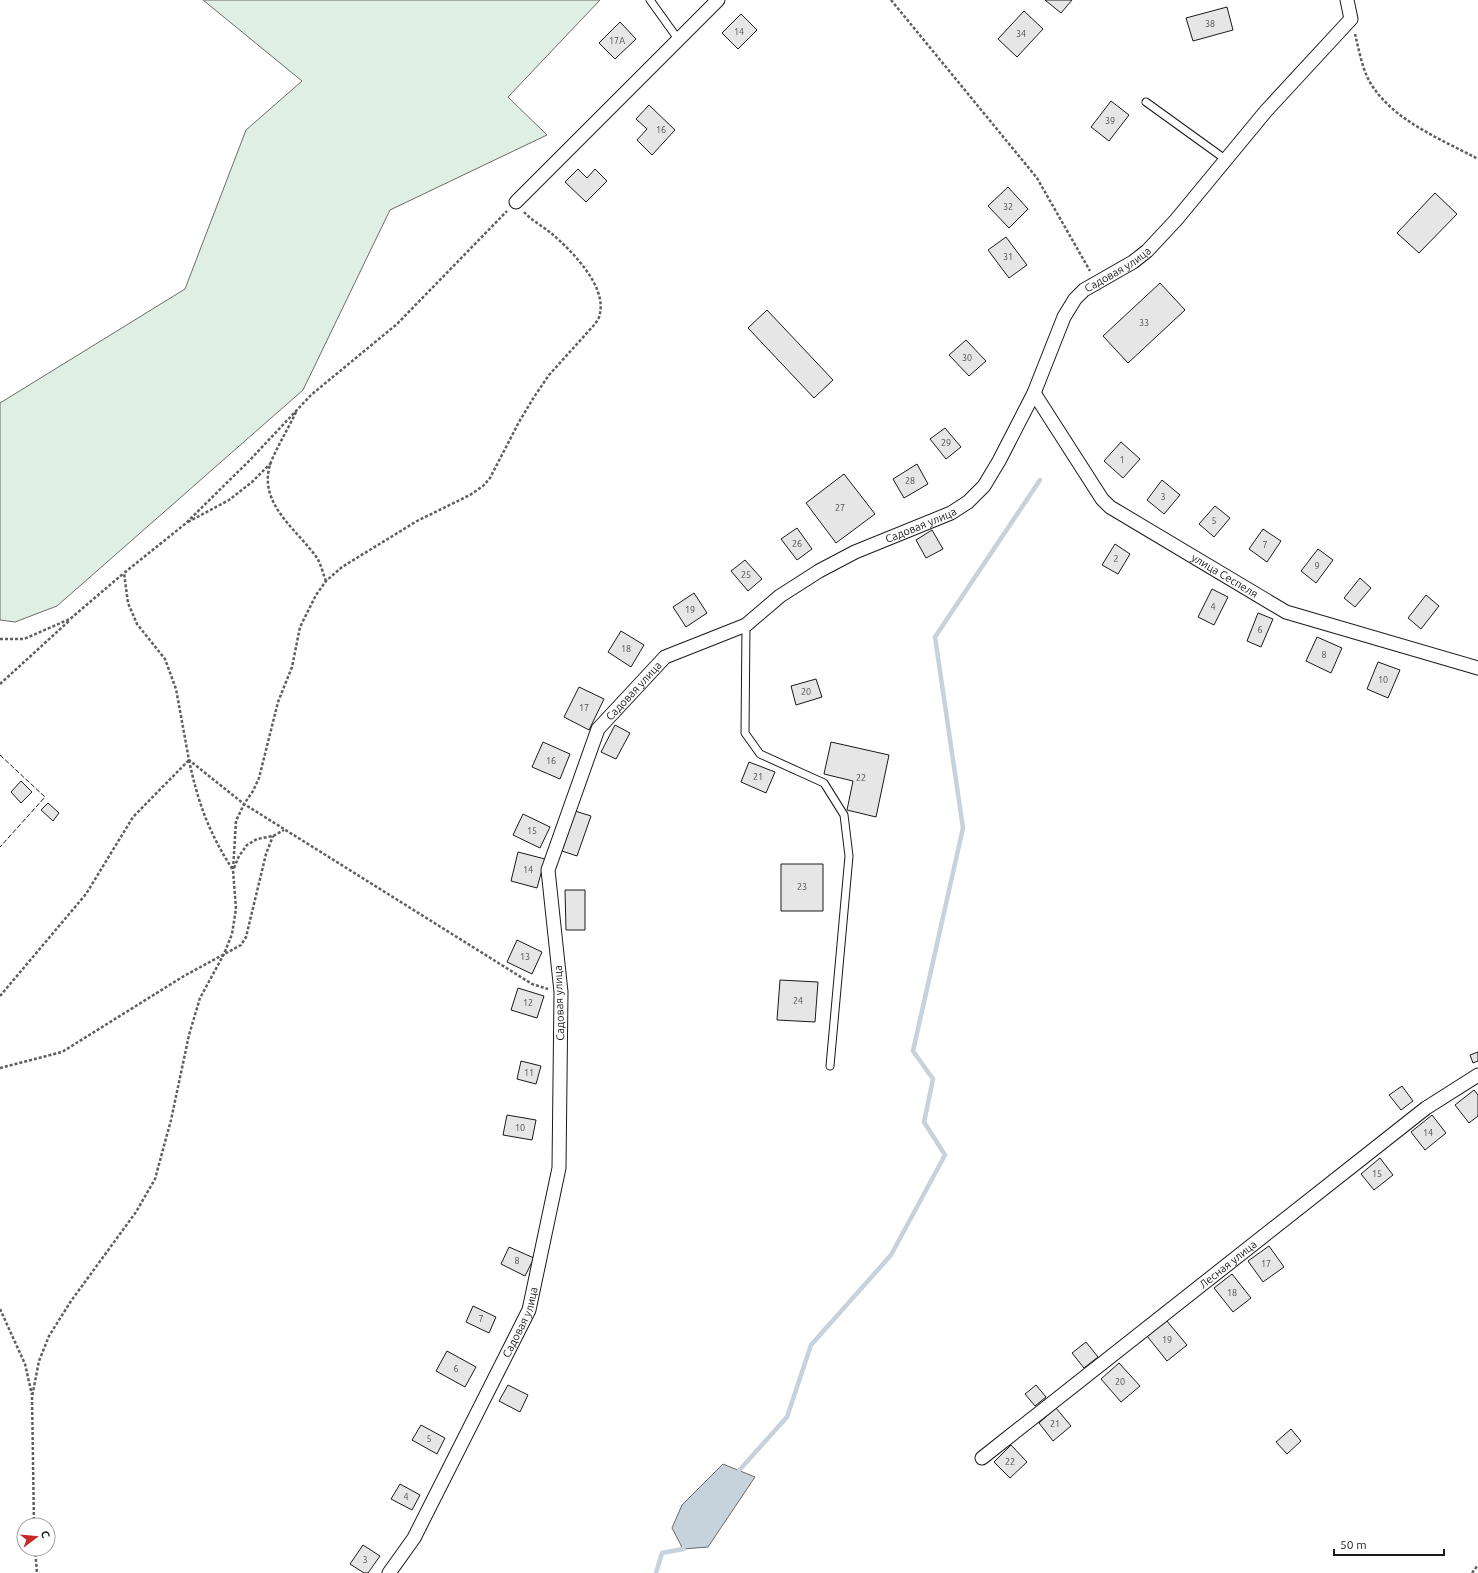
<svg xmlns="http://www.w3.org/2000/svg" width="1478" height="1573" font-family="Ubuntu,sans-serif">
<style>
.green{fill:#e0efe3;stroke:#6a6a6a}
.water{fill:#c6d2dc;stroke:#6a6a6a}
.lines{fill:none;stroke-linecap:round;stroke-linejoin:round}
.stream{stroke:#c6d2dc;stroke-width:4.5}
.building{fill:#e6e6e6;stroke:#1a1a1a}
.service-casing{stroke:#1a1a1a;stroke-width:9}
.minor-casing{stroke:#1a1a1a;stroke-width:15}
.path{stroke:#5f5f5f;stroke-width:2.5;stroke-dasharray:3 2;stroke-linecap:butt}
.service{stroke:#fff;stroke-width:7}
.minor{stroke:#fff;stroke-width:13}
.fence{stroke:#1a1a1a;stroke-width:1;stroke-dasharray:5 2;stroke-linecap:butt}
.labels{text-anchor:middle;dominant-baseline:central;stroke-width:3;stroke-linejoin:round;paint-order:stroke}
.number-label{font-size:9px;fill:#4d4d4d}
.street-label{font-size:11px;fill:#1a1a1a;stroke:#fff}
</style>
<rect width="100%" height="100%" fill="#fff"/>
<!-- green -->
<path class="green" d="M203,0H600L508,97L547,135L390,210L303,390L57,606L15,622L0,620V403L185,289L246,130L302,81Z"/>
<!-- water -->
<path class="water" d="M723,1464L755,1477L708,1547L683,1549L672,1528L682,1505Z"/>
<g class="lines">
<!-- stream -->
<path class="stream" d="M735,1475L787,1417L811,1345L891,1255L945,1155L924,1122L933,1079L913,1051L963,828L935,637L1040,480
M656,1573L662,1553L683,1549L686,1544"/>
</g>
<!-- building -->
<path class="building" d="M1045,0H1072L1061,13Z
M1227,7L1233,30L1193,41L1186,18Z
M1024,11L1043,29L1017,57L998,39Z
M741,14L757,30L738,49L722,33Z
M620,22L636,39L615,59L599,43Z
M1111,101L1129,115L1109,141L1091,127Z
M649,105L675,130L652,155L637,140L647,129L636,119Z
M578,169L587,178L595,169L607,181L586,202L565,182Z
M1008,187L1028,209L1009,228L988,206Z
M1435,193L1457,214L1419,253L1397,233Z
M1006,237L1027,265L1009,278L988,250Z
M1160,283L1185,310L1128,363L1103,336Z
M767,310L833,380L814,398L748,328Z
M966,340L986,361L969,376L949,355Z
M945,428L961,447L946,459L930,439Z
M1121,442L1140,459L1123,478L1104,461Z
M917,464L928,484L904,498L893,479Z
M844,474L875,514L836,543L806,503Z
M1162,480L1180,495L1164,514L1147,500Z
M1215,506L1230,518L1214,537L1199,524Z
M797,528L812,549L797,560L781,539Z
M1263,529L1281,541L1267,562L1249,549Z
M932,530L943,549L926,558L916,540Z
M1115,544L1130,554L1118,574L1102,565Z
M1318,549L1333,560L1316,583L1301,571Z
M745,560L762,579L748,591L731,571Z
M1360,578L1371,588L1355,607L1344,598Z
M1212,589L1228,597L1214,625L1198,617Z
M694,593L707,613L686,627L673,607Z
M1426,595L1439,606L1421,629L1408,618Z
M1258,613L1273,619L1261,647L1247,641Z
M621,631L644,645L631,667L608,652Z
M1317,637L1342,648L1331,673L1306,661Z
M1378,662L1400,670L1388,698L1367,689Z
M816,679L822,697L796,705L791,686Z
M579,687L604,699L589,730L564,717Z
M615,725L630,733L616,759L601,752Z
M543,742L570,754L560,779L532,767Z
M831,742L889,755L876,817L847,810L853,781L824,774Z
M749,762L775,772L766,793L741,782Z
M21,781L32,792L21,803L11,792Z
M48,803L59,813L53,821L41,810Z
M575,811L591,816L577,856L562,851Z
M523,814L550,827L540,848L513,835Z
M518,852L545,859L537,888L511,881Z
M781,864H823V911H781Z
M565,890H585V930H566Z
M517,940L542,952L532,974L507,962Z
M780,980L818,982L815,1022L777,1020Z
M518,988L544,996L537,1018L511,1010Z
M1478,1052V1061L1473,1063L1470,1055Z
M521,1061L541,1066L536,1084L517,1079Z
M1402,1086L1413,1101L1401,1110L1389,1095Z
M1474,1090L1478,1095V1116L1469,1123L1455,1105Z
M507,1115L536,1120L532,1140L503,1135Z
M1432,1115L1446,1133L1425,1150L1411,1132Z
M1380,1158L1393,1175L1374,1190L1361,1174Z
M1269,1246L1284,1267L1263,1282L1248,1261Z
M509,1247L534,1258L525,1276L501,1264Z
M1232,1274L1251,1298L1233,1312L1214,1288Z
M473,1306L496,1317L489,1333L466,1322Z
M1166,1320L1187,1345L1167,1361L1147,1336Z
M1086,1342L1098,1357L1084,1368L1072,1353Z
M447,1351L476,1367L465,1387L436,1371Z
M1119,1363L1140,1386L1121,1402L1101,1379Z
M508,1385L528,1395L520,1412L499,1401Z
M1036,1385L1046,1397L1035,1406L1025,1394Z
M1056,1408L1071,1426L1053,1441L1039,1423Z
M421,1425L445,1438L437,1454L412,1440Z
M1291,1429L1301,1441L1287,1454L1276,1442Z
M1011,1445L1027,1462L1010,1478L994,1462Z
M400,1484L420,1495L412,1510L391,1499Z
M363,1545L380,1556L368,1573H364L350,1564Z"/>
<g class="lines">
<!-- service casing -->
<g class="service-casing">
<path id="service" d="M650,0L678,39
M1146,102L1225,159
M746,625L745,733L760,754L824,783L844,815L849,856L830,1066"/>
</g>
<!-- minor casing -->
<g class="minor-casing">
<g id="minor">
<path d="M516,202L718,0"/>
<path id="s1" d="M1034,393L1102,499L1110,507L1286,612L1478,668"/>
<path id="s2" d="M982,1458L1426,1108L1478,1075"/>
<path id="s3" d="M389,1573L414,1538L529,1310L559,1168L561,992L548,870L598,729L665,657L746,625L780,596L819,571L855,552L951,513L968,502L984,486L999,461L1034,393L1064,317L1075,299L1084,290L1133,262L1147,251L1176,220L1266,111L1351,19L1347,0"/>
</g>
</g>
<!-- path -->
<path class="path" d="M891,0L1037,178L1090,271
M1355,34C1359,50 1362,69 1371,84C1394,121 1441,139 1478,159
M524,212C531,220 542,226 551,233C571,250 606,285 600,313C600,317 597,321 595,324L549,375L534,397L519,422L490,478L483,486L470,495L417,521L342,567L326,581L316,595L300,627L292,667L278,702L259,778L253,791L244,804L532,984L548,989
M296,412C288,429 278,445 271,462C256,503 297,529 317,558C321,564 323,574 326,581
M188,522L229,500L252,482L271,463
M0,639H24L70,619L124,573
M0,684L69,621
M189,760C198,803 209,833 233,870
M234,868L239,856L247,845L257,839L273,836L284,830
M0,996L86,894L133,817L189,760
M0,1068L62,1052L184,976L241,945L246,937L266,854L273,836
M0,1309L25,1364L32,1395
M34,1525L32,1397L39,1361L49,1336L71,1301L136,1212L155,1179L171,1120L189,1035L200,998L224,954L232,934L236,909L233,870L236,821L244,804L189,760L176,689L165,659L137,624L128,603L124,573L185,524L249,461L311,395L397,324L507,211
M35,1549L37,1573
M1472,1573L1478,1565"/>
<!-- service -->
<use href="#service" class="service"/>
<!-- minor -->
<use href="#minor" class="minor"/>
<!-- fence -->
<path class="fence" d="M0,755L45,797L0,847"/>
</g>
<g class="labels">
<!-- number labels -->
<g class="number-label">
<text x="1210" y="24">38</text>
<text x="739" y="32">14</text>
<text x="1021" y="34">34</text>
<text x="617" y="41">17А</text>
<text x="1110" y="121">39</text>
<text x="661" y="130">16</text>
<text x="1008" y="207">32</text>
<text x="1008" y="257">31</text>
<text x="1144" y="323">33</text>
<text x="967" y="358">30</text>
<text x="946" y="443">29</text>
<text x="1122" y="460">1</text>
<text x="910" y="481">28</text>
<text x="1163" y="497">3</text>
<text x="840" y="508">27</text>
<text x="1214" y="521">5</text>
<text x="797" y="544">26</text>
<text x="1265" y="545">7</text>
<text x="1116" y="559">2</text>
<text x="1317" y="566">9</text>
<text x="746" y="575">25</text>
<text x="1213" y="607">4</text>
<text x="690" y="610">19</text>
<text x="1260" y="630">6</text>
<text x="626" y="649">18</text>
<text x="1324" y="655">8</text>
<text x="1383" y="680">10</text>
<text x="806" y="692">20</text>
<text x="584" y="708">17</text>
<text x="551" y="761">16</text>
<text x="758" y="777">21</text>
<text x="861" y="778">22</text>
<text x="532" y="831">15</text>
<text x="528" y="870">14</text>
<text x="802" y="887">23</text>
<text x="525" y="957">13</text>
<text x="798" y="1001">24</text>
<text x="528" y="1003">12</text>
<text x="529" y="1073">11</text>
<text x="520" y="1128">10</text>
<text x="1428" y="1133">14</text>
<text x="1377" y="1174">15</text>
<text x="517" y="1261">8</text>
<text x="1266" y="1264">17</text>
<text x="1232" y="1293">18</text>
<text x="481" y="1319">7</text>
<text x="1167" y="1340">19</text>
<text x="456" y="1369">6</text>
<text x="1120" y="1382">20</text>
<text x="1055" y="1424">21</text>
<text x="429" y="1439">5</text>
<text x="1010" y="1462">22</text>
<text x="406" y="1497">4</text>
<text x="365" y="1560">3</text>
</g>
<!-- street labels -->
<g class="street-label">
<text stroke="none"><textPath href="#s3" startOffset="1616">Садовая улица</textPath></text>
<text stroke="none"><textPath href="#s3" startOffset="1280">Садовая улица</textPath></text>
<text stroke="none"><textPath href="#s1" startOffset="271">улица Сеспеля</textPath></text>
<text stroke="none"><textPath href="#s3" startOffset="944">Садовая улица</textPath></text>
<text transform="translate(559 1003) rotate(-92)">Садовая улица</text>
<text stroke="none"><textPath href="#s2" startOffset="313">Лесная улица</textPath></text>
<text stroke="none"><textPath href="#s3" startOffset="284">Садовая улица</textPath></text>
</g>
</g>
<!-- north arrow -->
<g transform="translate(36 1537) rotate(74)"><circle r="19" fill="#ffffff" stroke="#a3a3a3"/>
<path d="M0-3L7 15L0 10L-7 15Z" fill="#c62828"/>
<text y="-6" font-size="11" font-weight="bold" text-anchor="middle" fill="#1a1a1a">С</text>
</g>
<!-- scale -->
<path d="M1334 1549v6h110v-6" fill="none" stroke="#1a1a1a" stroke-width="2"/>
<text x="1340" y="1549" font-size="12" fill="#1a1a1a" stroke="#ffffff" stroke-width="3" paint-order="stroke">50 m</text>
</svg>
